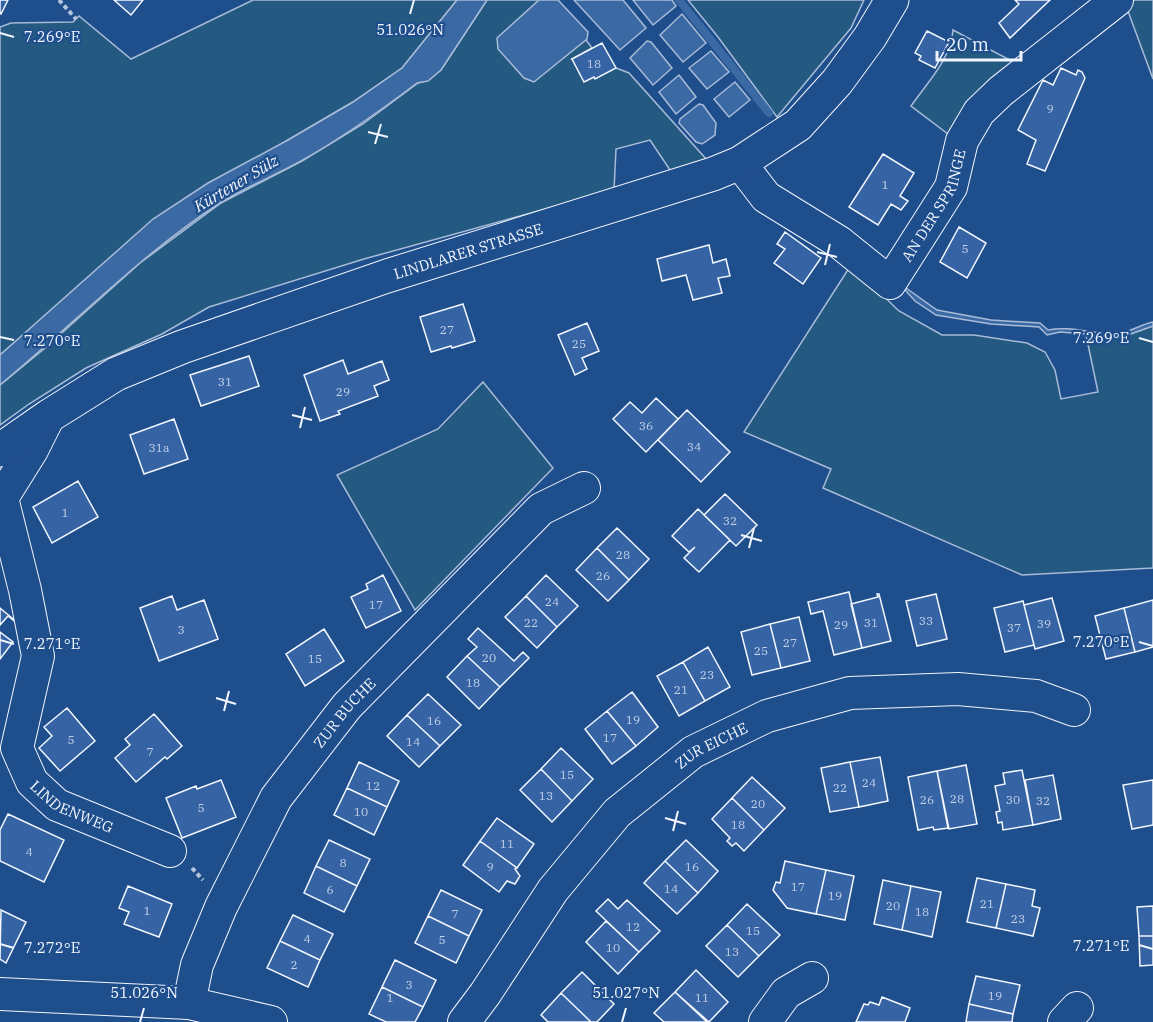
<svg xmlns="http://www.w3.org/2000/svg" width="1153" height="1022" font-family="'IBM Plex Serif',serif">
<style>
.green{fill:#245a82;stroke:#a8bbd7;stroke-width:1.5}
.water{fill:#3b69a3;stroke:#a8bbd7;stroke-width:1.5}
.lines{fill:none;stroke-linecap:round;stroke-linejoin:round}
.stream{stroke:#3b69a3;stroke-width:8}
.building{fill:#3563a3;stroke:#f2f6ff;stroke-width:1.5}
.minor-casing{stroke:#f2f6ff;stroke-width:34}
.major-casing{stroke:#f2f6ff;stroke-width:35}
.path{stroke:#b3c4dc;stroke-width:4;stroke-dasharray:4.5 3;stroke-linecap:butt}
.minor{stroke:#1f4e8c;stroke-width:32}
.major{stroke:#1f4e8c;stroke-width:33}
.ticks{fill:none;stroke:#f2f6ff;stroke-width:2}
.labels{text-anchor:middle;dominant-baseline:central;stroke-width:4.5;stroke-linejoin:round;paint-order:stroke}
.number-label{font-size:12px;fill:#c3d1e8}
.street-label{font-size:15px;fill:#f2f6ff;stroke:#1f4e8c}
.water-label{font-size:16px;font-style:italic;fill:#f2f6ff;stroke:#1f4e8c}
.ticks-label{font-size:15px;text-anchor:middle;fill:#f2f6ff;stroke:#1f4e8c;stroke-width:4.5;stroke-linejoin:round;paint-order:stroke}
</style>
<rect width="100%" height="100%" fill="#1f4e8c"/>
<!-- green -->
<path class="green" d="M253,0H457L402,68L353,102L288,140L33,327L0,355V27L11,23L73,22L79,16L131,59Z
M487,0H557L592,48L572,59L616,68L629,73L707,160L672,173L650,140L616,149L614,190L364,259L209,307L162,334L86,368L29,404L0,425V385L44,349L140,263L221,203L302,161L363,124L418,83L428,80L441,70Z
M688,0H864L851,28L777,117L718,37Z
M1135,0H1153V79L1125,3Z
M953,30L1023,67L956,140L911,106C927,83 951,59 953,30Z
M851,265L899,311L942,335H974L1027,343L1045,352L1055,370L1061,399L1098,392L1086,335L1122,337L1153,326V568L1022,575L823,488L831,469L744,432Z
M483,382L553,468L415,610L337,475L438,429Z"/>
<!-- water -->
<path class="water" d="M457,0H487L441,70L428,81L417,83C380,111 342,138 301,161C274,176 246,187 220,203C141,254 73,325 0,385V355L153,219L208,183L288,140L353,102L402,68Z
M539,0H558L588,32L587,39L534,82L524,78L498,49L497,38Z
M574,0H623L646,28L620,50Z
M633,0H672L676,6L653,25Z
M682,14L706,43L683,62L660,35Z
M647,41L651,42L672,68L653,85L630,58Z
M711,51L729,72L707,89L689,68Z
M679,75L696,97L676,114L659,92Z
M735,82L750,100L729,117L714,99Z
M699,104L703,105L716,123L715,135L702,144L696,142L679,123L680,119Z
M906,288L937,310L991,320L1040,323L1048,330C1072,325 1098,336 1121,333C1132,331 1142,324 1153,322V326L1122,337L1060,332L1047,335L1039,327L991,324L936,315L915,301L905,290Z"/>
<g class="lines">
<!-- stream -->
<path class="stream" d="M679,0L769,113"/>
</g>
<!-- building -->
<path class="building" d="M0,0H8L1,14L0,13Z
M114,0H143L131,15Z
M1015,0H1050L1010,38L999,23L1019,4Z
M927,31L949,42L935,68L919,60L921,56L915,53Z
M602,43L616,68L595,79L594,77L584,82L572,59Z
M1061,68L1076,75L1078,70L1082,72L1085,78L1045,171L1027,164L1036,140L1018,130L1043,80L1053,85Z
M883,154L914,173L900,196L908,201L901,210L891,204L878,225L849,207Z
M959,227L986,243L967,278L940,262Z
M785,232L821,258L803,284L774,263L785,249L777,244Z
M709,245L713,263L726,259L730,276L718,278L722,293L693,300L686,275L662,281L657,259Z
M463,304L475,341L452,348L451,346L431,352L420,317Z
M587,323L599,351L582,358L587,369L575,375L558,335Z
M249,356L259,386L201,406L190,375Z
M343,360L348,374L382,361L389,380L374,386L378,396L338,411L340,414L320,421L304,375Z
M656,398L678,419L646,452L613,419L630,402L642,413Z
M687,410L730,452L701,482L658,440Z
M174,419L188,459L144,474L130,435Z
M78,481L98,517L52,543L33,507Z
M725,494L757,525L736,546L704,515Z
M698,509L730,540L699,572L684,558L695,547L689,552L672,536Z
M617,528L649,559L629,580L597,548Z
M597,548L629,580L608,601L576,570Z
M383,575L401,611L366,628L351,597L368,589L366,584Z
M546,575L578,606L557,627L526,596Z
M849,592L862,648L834,655L823,611L811,614L808,602Z
M877,594H879L891,641L862,648L851,604L878,597Z
M936,594L947,639L917,646L906,601Z
M172,596L177,610L204,600L218,639L159,661L140,608Z
M526,596L557,627L537,648L505,617Z
M1052,598L1064,641L1035,649L1024,605Z
M1153,600V647L1135,652L1124,608Z
M1023,601L1034,645L1005,652L994,608Z
M0,608L24,628V629L8,616L0,625Z
M1124,608L1135,652L1106,659L1095,616Z
M799,617L810,661L781,668L770,624Z
M770,624L781,668L752,675L741,632Z
M478,628L514,661L523,652L529,658L500,687L467,656L477,647L468,639Z
M324,629L344,661L305,686L286,654Z
M0,632L13,642L0,659Z
M708,647L730,687L705,701L683,662Z
M467,656L500,687L479,709L447,677Z
M683,662L705,701L679,716L657,676Z
M632,692L658,727L636,746L607,711Z
M428,694L461,725L440,746L407,715Z
M67,708L95,741L60,771L39,748L52,736L44,727Z
M607,711L636,746L612,764L585,729Z
M154,714L182,746L167,759L165,757L136,782L115,758L130,745L125,739Z
M407,715L440,746L419,767L387,736Z
M561,748L593,779L572,801L541,769Z
M880,757L888,801L859,807L850,762Z
M359,762L399,781L387,807L347,788Z
M850,762L859,807L830,812L821,768Z
M966,765L977,824L949,829L937,771Z
M541,769L572,801L552,822L520,790Z
M1022,770L1033,825L1003,830L1002,822L998,823L996,812L1000,811L995,786L1005,784L1003,773Z
M937,771L948,828L934,830L933,827L918,830L908,777Z
M1053,775L1061,819L1033,825L1025,780Z
M752,777L785,808L764,830L732,798Z
M221,780L236,817L182,838L166,798L196,786L197,789Z
M1153,780V825L1132,829L1123,785Z
M347,788L387,807L374,835L334,815Z
M732,798L764,830L744,851L736,843L732,846L727,841L730,838L712,819Z
M8,814L64,840L44,882L0,861V830Z
M497,818L534,844L517,868L480,841Z
M329,840L370,859L357,886L316,866Z
M686,840L718,871L698,893L665,861Z
M480,841L517,868L515,869L520,876L515,884L507,881L499,892L463,865Z
M665,861L698,893L677,914L644,883Z
M785,861L826,870L816,914L787,908L773,890L776,882L780,883Z
M316,866L357,886L344,912L304,893Z
M826,870L854,876L845,920L816,914Z
M977,878L1006,884L996,928L967,922Z
M883,880L911,886L902,930L874,924Z
M1006,884L1035,890L1032,906L1040,908L1033,936L996,928Z
M128,886L172,904L159,937L124,924L129,912L119,908Z
M911,886L941,892L932,937L902,930Z
M441,890L482,910L469,936L428,916Z
M608,899L618,909L627,900L660,931L639,952L596,911Z
M747,904L780,935L759,956L727,925Z
M1153,906V936H1139L1137,907Z
M1,910L26,922L6,963L0,959Z
M293,915L333,934L320,960L280,941Z
M428,916L469,936L456,963L415,943Z
M606,921L639,952L618,974L586,942Z
M727,925L759,956L738,977L706,946Z
M1139,936H1153V965L1140,966Z
M280,941L320,960L308,987L267,968Z
M395,960L436,980L423,1007L382,987Z
M696,970L728,1002L709,1022L675,992Z
M582,972L614,1004L597,1022H591L561,993Z
M976,976L1020,985L1013,1014L969,1004Z
M382,987L423,1007L415,1022H386L369,1014Z
M675,992L707,1022H664L654,1013Z
M561,993L591,1022H548L541,1015Z
M882,997L910,1008L905,1022H856L864,1004L868,1005L870,1002L879,1005Z
M969,1004L1013,1014L1012,1022H966Z"/>
<g class="lines">
<!-- minor casing -->
<g class="minor-casing">
<g id="minor">
<path id="s1" d="M740,163L766,197L839,242L890,283L951,187L962,141L979,112L1001,91L1117,0"/>
<path id="s2" d="M49,416L32,450L2,498L25,590L38,656L17,748L32,782L57,805L170,851"/>
<path d="M0,994L189,1003L271,1022"/>
<path id="s3" d="M189,1003L197,965L221,907L276,798L347,706L541,509L584,488"/>
<path id="s4" d="M464,1022L485,994L553,890L617,813L693,752L767,716L850,693L958,689L1036,696L1074,710"/>
<path d="M765,1022L786,993L812,978"/>
<path d="M1064,1022L1077,1008"/>
</g>
</g>
<!-- major casing -->
<g class="major-casing">
<g id="major">
<path id="s5" d="M0,450L49,416L116,374L182,347L387,276L713,174L740,163L798,125L837,82L870,37L892,0"/>
</g>
</g>
<!-- path -->
<path class="path" d="M59,0L76,19
M192,868L203,880"/>
<!-- minor -->
<use href="#minor" class="minor"/>
<!-- major -->
<use href="#major" class="major"/>
</g>
<!-- ticks -->
<path class="ticks" d="M410,14L414,0M0,33L14,37M368,132L388,137M375,144L381,124M817,252L837,257M825,265L830,244M0,337L14,340M1139,338L1153,342M292,415L312,420M300,428L305,407M741,535L762,541M749,548L754,528M0,640L14,644M1139,642L1153,646M216,698L236,704M224,711L229,691M665,818L686,824M673,831L678,811M0,944L14,948M1139,945L1153,949M140,1022L144,1008M622,1022L626,1008"/>
<g class="labels">
<!-- number labels -->
<g class="number-label">
<text x="594" y="63">18</text>
<text x="1050" y="108">9</text>
<text x="885" y="184">1</text>
<text x="965" y="248">5</text>
<text x="447" y="329">27</text>
<text x="579" y="343">25</text>
<text x="225" y="381">31</text>
<text x="343" y="391">29</text>
<text x="646" y="425">36</text>
<text x="694" y="446">34</text>
<text x="159" y="447">31a</text>
<text x="65" y="512">1</text>
<text x="730" y="520">32</text>
<text x="623" y="554">28</text>
<text x="603" y="575">26</text>
<text x="552" y="601">24</text>
<text x="376" y="604">17</text>
<text x="926" y="620">33</text>
<text x="531" y="622">22</text>
<text x="871" y="622">31</text>
<text x="1044" y="623">39</text>
<text x="841" y="624">29</text>
<text x="1014" y="627">37</text>
<text x="181" y="629">3</text>
<text x="790" y="642">27</text>
<text x="761" y="650">25</text>
<text x="489" y="657">20</text>
<text x="315" y="658">15</text>
<text x="707" y="674">23</text>
<text x="473" y="682">18</text>
<text x="681" y="689">21</text>
<text x="633" y="719">19</text>
<text x="434" y="720">16</text>
<text x="610" y="737">17</text>
<text x="71" y="739">5</text>
<text x="413" y="741">14</text>
<text x="150" y="751">7</text>
<text x="567" y="774">15</text>
<text x="869" y="782">24</text>
<text x="373" y="785">12</text>
<text x="840" y="787">22</text>
<text x="546" y="795">13</text>
<text x="957" y="798">28</text>
<text x="927" y="799">26</text>
<text x="1013" y="799">30</text>
<text x="1043" y="800">32</text>
<text x="758" y="803">20</text>
<text x="201" y="807">5</text>
<text x="361" y="811">10</text>
<text x="738" y="824">18</text>
<text x="507" y="843">11</text>
<text x="29" y="851">4</text>
<text x="343" y="862">8</text>
<text x="490" y="866">9</text>
<text x="692" y="866">16</text>
<text x="798" y="886">17</text>
<text x="671" y="888">14</text>
<text x="330" y="889">6</text>
<text x="835" y="895">19</text>
<text x="987" y="903">21</text>
<text x="893" y="905">20</text>
<text x="147" y="910">1</text>
<text x="922" y="911">18</text>
<text x="455" y="913">7</text>
<text x="1018" y="918">23</text>
<text x="633" y="926">12</text>
<text x="753" y="930">15</text>
<text x="307" y="938">4</text>
<text x="442" y="939">5</text>
<text x="613" y="947">10</text>
<text x="732" y="951">13</text>
<text x="294" y="964">2</text>
<text x="409" y="984">3</text>
<text x="995" y="995">19</text>
<text x="390" y="997">1</text>
<text x="702" y="997">11</text>
</g>
<!-- street labels -->
<g class="street-label">
<text stroke="none"><textPath href="#s1" startOffset="284">AN DER SPRINGE</textPath></text>
<text stroke="none"><textPath href="#s5" startOffset="512">LINDLARER STRASSE</textPath></text>
<text stroke="none"><textPath href="#s3" startOffset="333">ZUR BUCHE</textPath></text>
<text stroke="none"><textPath href="#s4" startOffset="376">ZUR EICHE</textPath></text>
<text stroke="none"><textPath href="#s2" startOffset="436">LINDENWEG</textPath></text>
</g>
<!-- water labels -->
<g class="water-label">
<text transform="translate(236 183) rotate(-31)">Kürtener Sülz</text>
</g>
</g>
<g class="ticks-label">
<text x="410" y="35">51.026°N</text>
<text x="52" y="42">7.269°E</text>
<text x="1101" y="343">7.269°E</text>
<text x="52" y="346">7.270°E</text>
<text x="1101" y="647">7.270°E</text>
<text x="52" y="649">7.271°E</text>
<text x="1101" y="951">7.271°E</text>
<text x="52" y="953">7.272°E</text>
<text x="144" y="998">51.026°N</text>
<text x="626" y="998">51.027°N</text>
</g>
<!-- scale -->
<path d="M937 51v9h84v-9" fill="none" stroke="#f2f6ff" stroke-width="3"/>
<text x="946" y="51" font-size="18" fill="#f2f6ff" stroke="#1f4e8c" stroke-width="4.5" paint-order="stroke">20 m</text>
</svg>
